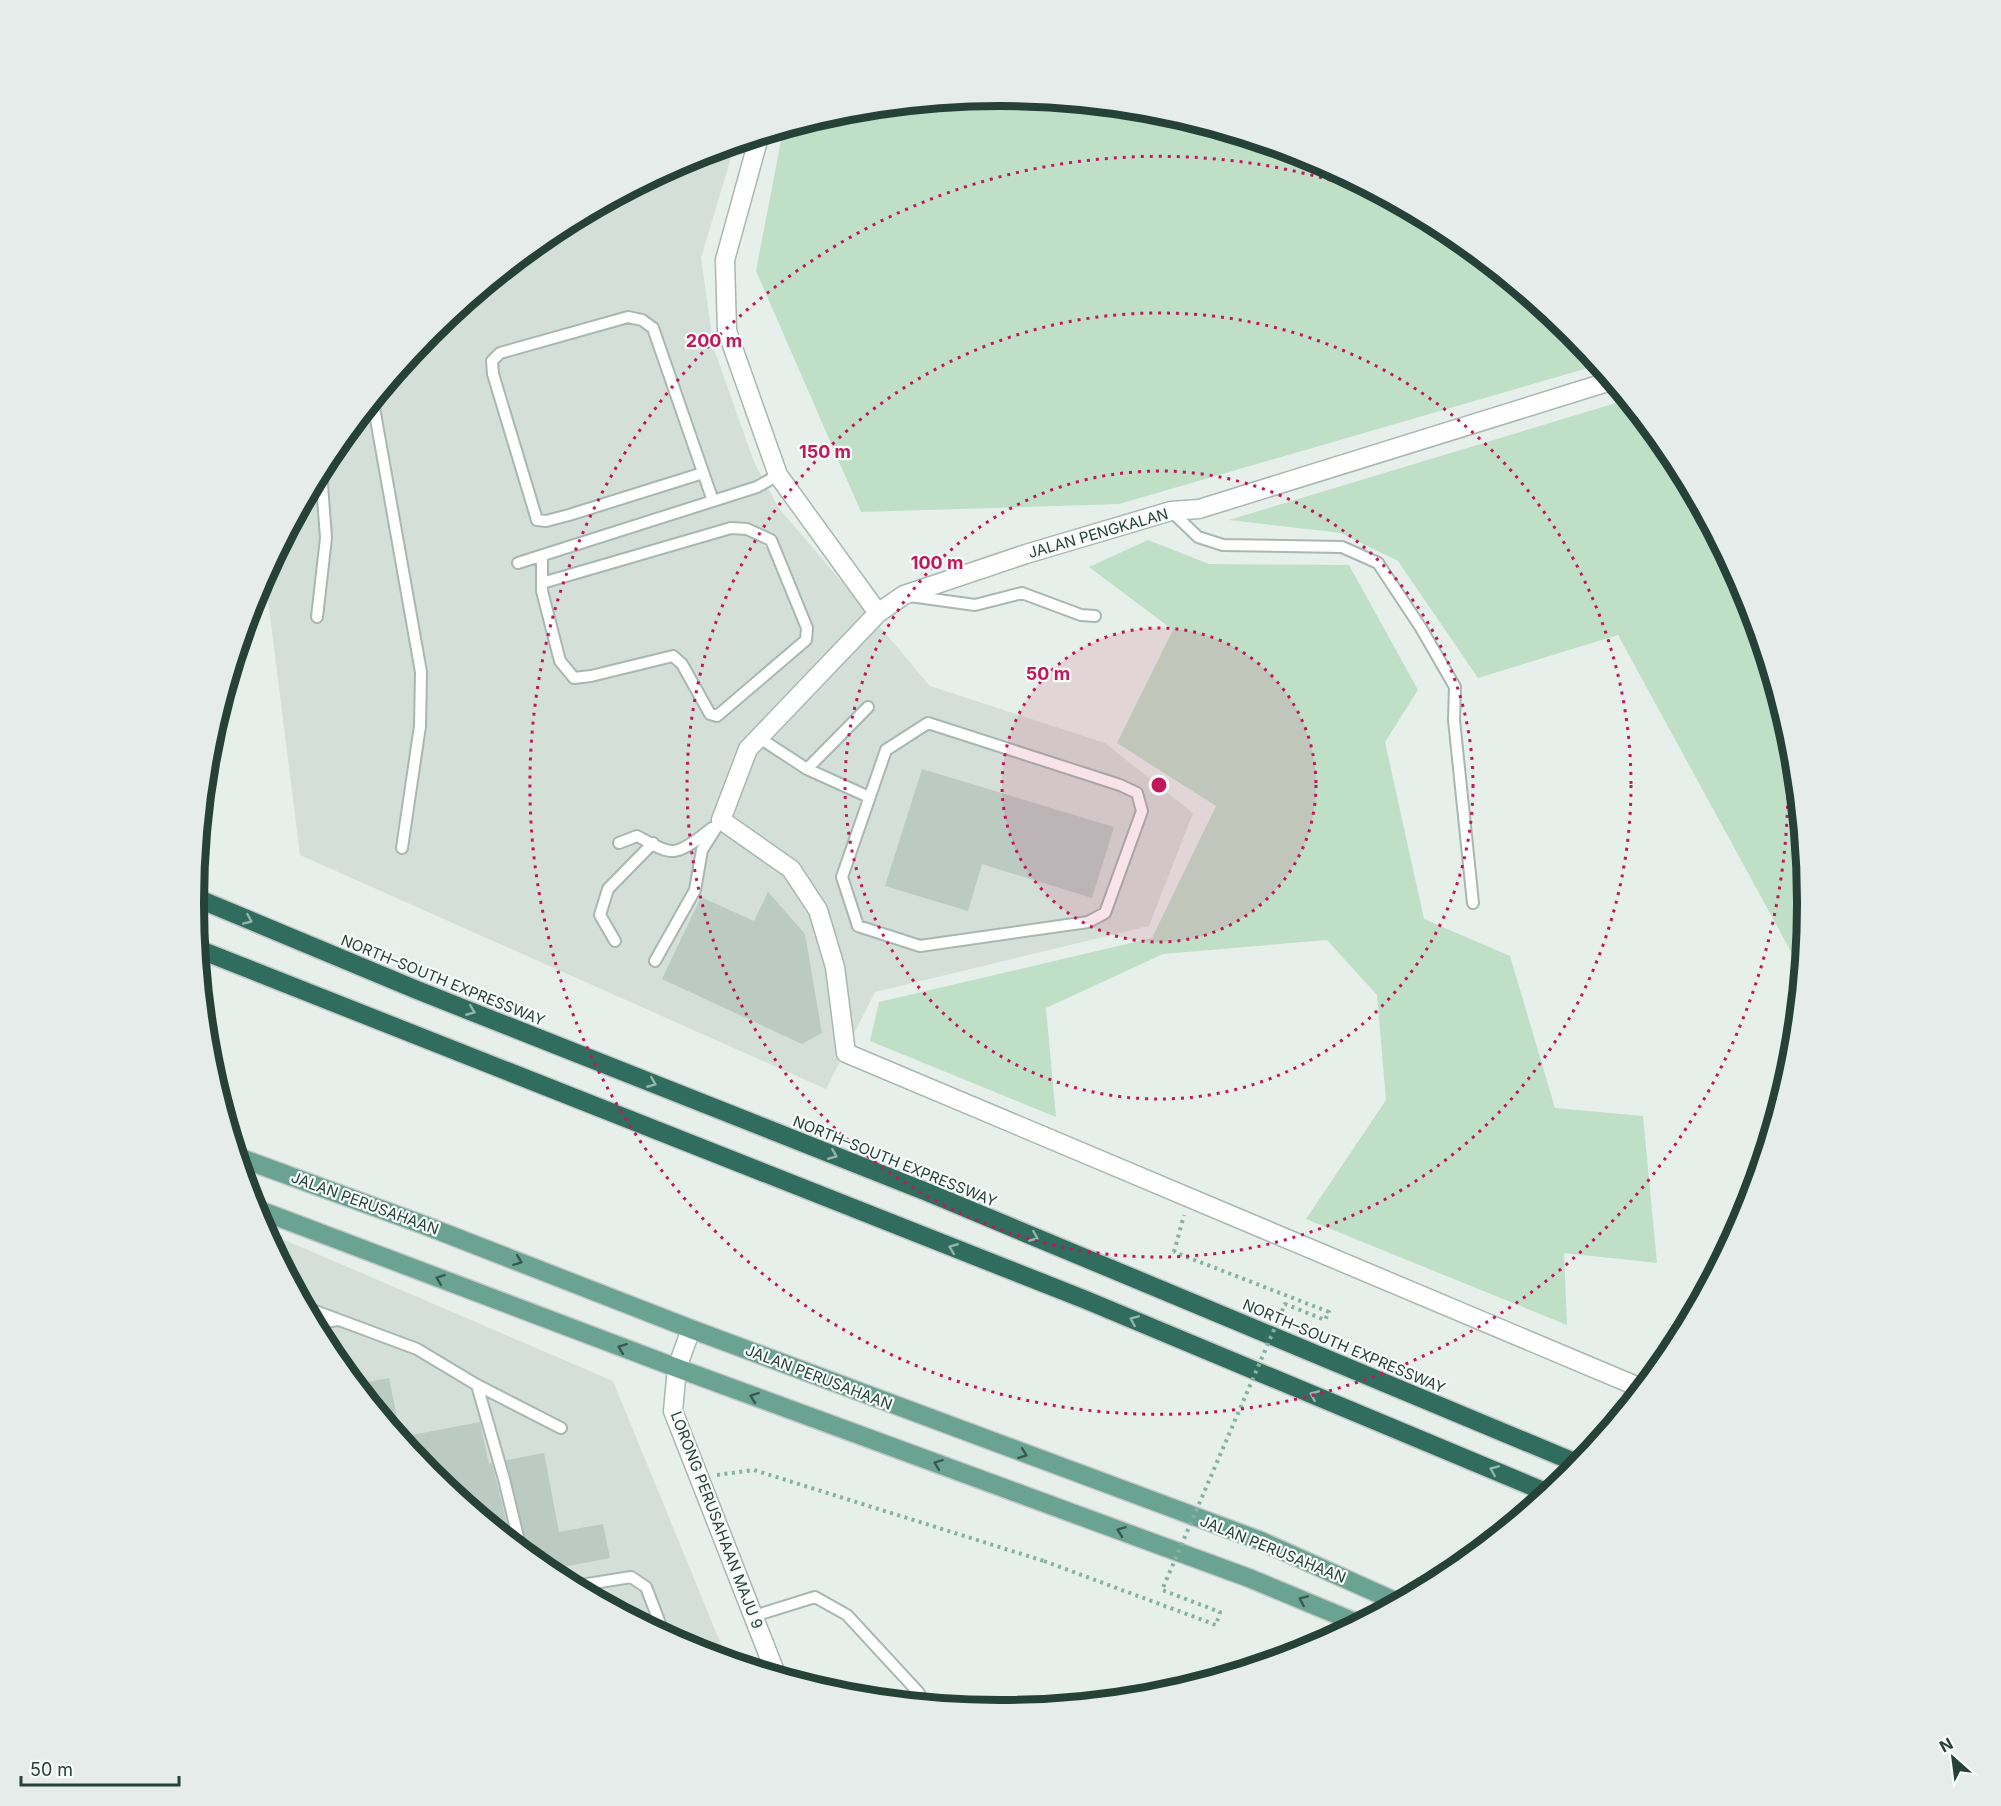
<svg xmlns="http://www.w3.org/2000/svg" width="2001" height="1806" font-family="Inter,sans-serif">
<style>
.built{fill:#d4dfd9}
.green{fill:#c0dfc7}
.building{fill:#bbcac3}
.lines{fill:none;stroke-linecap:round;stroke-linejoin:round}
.service-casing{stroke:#a8b7b1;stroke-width:14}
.minor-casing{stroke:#a8b7b1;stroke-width:21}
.primary-casing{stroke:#c2cac7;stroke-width:21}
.motorway-casing{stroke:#c2cac7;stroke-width:21}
.path{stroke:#87b2a3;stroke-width:4;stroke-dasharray:3 4.5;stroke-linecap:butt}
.service{stroke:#fff;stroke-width:10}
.minor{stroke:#fff;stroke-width:18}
.primary{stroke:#6ba393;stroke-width:18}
.motorway{stroke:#316d5e;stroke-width:18}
.path-bridge{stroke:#87b2a3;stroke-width:4;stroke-dasharray:3 4.5;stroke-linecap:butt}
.oneway{stroke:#94b4ac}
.oneway2{stroke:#365a4f}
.ring{fill:none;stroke:#c2185b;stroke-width:3;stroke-dasharray:3 6}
.labels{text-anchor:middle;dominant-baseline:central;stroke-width:4.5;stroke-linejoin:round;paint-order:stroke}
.street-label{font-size:15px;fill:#254138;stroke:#f7fbf9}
.rim{fill:none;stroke:#254138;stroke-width:8}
.centre{fill:#c2185b;stroke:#f7fbf9;stroke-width:3}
.ring-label{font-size:18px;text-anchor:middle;font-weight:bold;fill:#c2185b;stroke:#f7fbf9;stroke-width:4.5;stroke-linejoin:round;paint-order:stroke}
</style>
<rect width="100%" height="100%" fill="#e6efea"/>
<!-- built -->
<path class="built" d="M735,144L701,258L714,349L754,462L778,507L930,686L1105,743L1193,813L1149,926L875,992L826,1089L300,855L265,576L330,454L430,332L552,232L692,157Z
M266,1232L613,1381L727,1659L691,1648L552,1574L430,1473L329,1351Z"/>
<!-- green -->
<path class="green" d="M1001,96L1158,112L1310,158L1449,232L1571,333L1598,365L1119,504L861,512L756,271L783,130L843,111Z
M1626,400L1672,455L1746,595L1792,746L1807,903L1801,970L1618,635L1478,678L1398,561L1341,533L1229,520Z
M1148,540L1209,564L1349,565L1418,690L1385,742L1424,919L1510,956L1555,1108L1643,1116L1657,1263L1564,1253L1567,1325L1306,1219L1386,1100L1377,995L1327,940L1163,954L1046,1008L1056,1117L870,1041L879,1002L1152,938L1216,806L1117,743L1173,630L1089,567Z"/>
<!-- building -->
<path class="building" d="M922,769L1114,827L1092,898L982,864L968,911L885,886Z
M768,892L805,934L822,1033L802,1044L662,979L701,897L754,921Z
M389,1378L401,1437L480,1422L489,1464L492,1463L507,1524L494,1526L430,1473L357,1384Z
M544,1453L559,1532L603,1524L610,1558L547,1570L529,1555L506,1460Z"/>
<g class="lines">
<!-- service casing -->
<g class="service-casing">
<path id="service" d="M373,402L421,672L420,726L402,848
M703,473L569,515L546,521L537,520L493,374L492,361L500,353L628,317L642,320L653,328L713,501
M1171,511L1198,537L1223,545L1342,547L1378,563L1421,628L1455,687L1454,720L1473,903
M518,563L757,487L778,475
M542,583L731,528L747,529L771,540L807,628L806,640L717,716L710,714L682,664L673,656L591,676L574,678L560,661L542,591V556
M910,596L975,605L1022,593L1081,615L1095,616
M317,617L326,538L321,471
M928,723L1120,785L1137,793L1142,811L1105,913L1088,922L920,946L858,926L842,877L886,750Z
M758,737L807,769L869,797
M807,769L868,707
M619,843L637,836C648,841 662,852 674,851C686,850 703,835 712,828
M615,941L600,915L608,889L653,843
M655,961L695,890L702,850L721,820
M307,1308L417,1349L477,1385L561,1428
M315,1324L337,1320
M477,1385L504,1479L518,1537L508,1538
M575,1586L631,1577L646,1587L664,1634
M754,1616L815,1597L847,1615L919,1693"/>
</g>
<!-- minor casing -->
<g class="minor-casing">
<path id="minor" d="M759,137L725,260L727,331L778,475L878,613
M1611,381L1199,509L1171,511L1026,554L904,595L878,613L748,749L721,820L791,869L818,910L835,967L846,1053L1641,1388
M691,1329L677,1368L673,1411L776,1674"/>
</g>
<!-- primary casing -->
<g class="primary-casing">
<path id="primary" d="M238,1157L424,1225L691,1329L1261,1541L1397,1602
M254,1208L677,1368L1249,1578L1357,1623"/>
</g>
<!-- motorway casing -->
<g class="motorway-casing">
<path id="motorway" d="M194,897L417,990L927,1192L1579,1464
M198,949L1086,1300L1548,1493"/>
</g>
<!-- path -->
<path class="path" d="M1174,1252L1184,1215
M717,1475L754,1470L1044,1561"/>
<!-- service -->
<use href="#service" class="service"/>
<!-- minor -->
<use href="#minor" class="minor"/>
<!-- primary -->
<use href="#primary" class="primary"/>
<!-- motorway -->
<use href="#motorway" class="motorway"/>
<!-- path-bridge -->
<path class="path-bridge" d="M1044,1561L1216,1625L1220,1612L1162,1590L1285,1304L1325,1320L1329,1312L1174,1252"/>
</g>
<!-- one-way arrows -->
<defs><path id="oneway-chevron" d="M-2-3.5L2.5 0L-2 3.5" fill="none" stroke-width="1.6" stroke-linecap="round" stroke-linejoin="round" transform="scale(1.5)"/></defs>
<g class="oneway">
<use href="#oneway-chevron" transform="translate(248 920) rotate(23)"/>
<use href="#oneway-chevron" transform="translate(471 1011) rotate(22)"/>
<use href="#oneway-chevron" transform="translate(652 1083) rotate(22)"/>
<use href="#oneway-chevron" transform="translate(833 1155) rotate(22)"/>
<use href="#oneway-chevron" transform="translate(1034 1237) rotate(23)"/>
<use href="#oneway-chevron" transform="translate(953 1248) rotate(-158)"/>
<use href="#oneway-chevron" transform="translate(1134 1320) rotate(-157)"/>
<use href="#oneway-chevron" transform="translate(1314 1395) rotate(-157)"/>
<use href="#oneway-chevron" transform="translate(1494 1470) rotate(-157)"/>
</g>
<g class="oneway2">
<use href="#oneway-chevron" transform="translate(518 1261) rotate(21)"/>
<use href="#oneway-chevron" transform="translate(440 1279) rotate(-159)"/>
<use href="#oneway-chevron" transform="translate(622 1348) rotate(-159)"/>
<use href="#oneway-chevron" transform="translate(754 1397) rotate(-160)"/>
<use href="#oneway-chevron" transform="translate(1023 1454) rotate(20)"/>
<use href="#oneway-chevron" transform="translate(938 1464) rotate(-160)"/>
<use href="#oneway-chevron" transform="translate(1121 1531) rotate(-160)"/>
<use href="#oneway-chevron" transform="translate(1303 1600) rotate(-157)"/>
</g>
<!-- distance rings -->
<circle cx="1159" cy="785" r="157" fill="#c2185b" fill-opacity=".12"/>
<g class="ring">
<circle cx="1159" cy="785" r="157"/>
<circle cx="1159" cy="785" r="314"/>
<circle cx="1159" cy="785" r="472"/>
<path d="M1785 725A629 629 0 1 1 1384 198"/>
</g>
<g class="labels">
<!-- street labels -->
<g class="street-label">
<text transform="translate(1098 533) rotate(-16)">JALAN PENGKALAN</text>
<text transform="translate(443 980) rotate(22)">NORTH–SOUTH EXPRESSWAY</text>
<text transform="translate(895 1161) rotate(22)">NORTH–SOUTH EXPRESSWAY</text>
<text transform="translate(365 1203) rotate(20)">JALAN PERUSAHAAN</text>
<text transform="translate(1344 1346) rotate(23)">NORTH–SOUTH EXPRESSWAY</text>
<text transform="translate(819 1377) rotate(21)">JALAN PERUSAHAAN</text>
<text transform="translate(717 1520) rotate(69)">LORONG PERUSAHAAN MAJU 9</text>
<text transform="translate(1273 1549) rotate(22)">JALAN PERUSAHAAN</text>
</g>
</g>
<!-- crop -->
<path d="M0 0H2001V1806H0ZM1000 106H1001A796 796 0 0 1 1797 902V904A796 796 0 0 1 1001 1700H1000A796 796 0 0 1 204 904V902A796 796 0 0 1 1000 106Z" fill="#e6ecea" fill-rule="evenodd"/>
<path class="rim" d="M1000 106H1001A796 796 0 0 1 1797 902V904A796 796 0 0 1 1001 1700H1000A796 796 0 0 1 204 904V902A796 796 0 0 1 1000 106Z"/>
<circle cx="1159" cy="785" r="9" class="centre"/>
<g class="ring-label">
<text x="714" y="347">200 m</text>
<text x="825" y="458">150 m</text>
<text x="937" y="569">100 m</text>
<text x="1048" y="680">50 m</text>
</g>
<!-- north arrow -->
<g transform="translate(1953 1758) rotate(332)" stroke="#f7fbf9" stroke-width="4.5" paint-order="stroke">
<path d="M0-4.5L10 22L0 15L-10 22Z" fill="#254138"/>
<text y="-9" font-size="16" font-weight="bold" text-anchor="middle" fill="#254138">N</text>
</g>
<!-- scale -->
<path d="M21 1776v9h158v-9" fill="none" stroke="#254138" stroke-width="3"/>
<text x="30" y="1776" font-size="18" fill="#254138" stroke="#f7fbf9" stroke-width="4.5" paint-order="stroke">50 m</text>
</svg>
